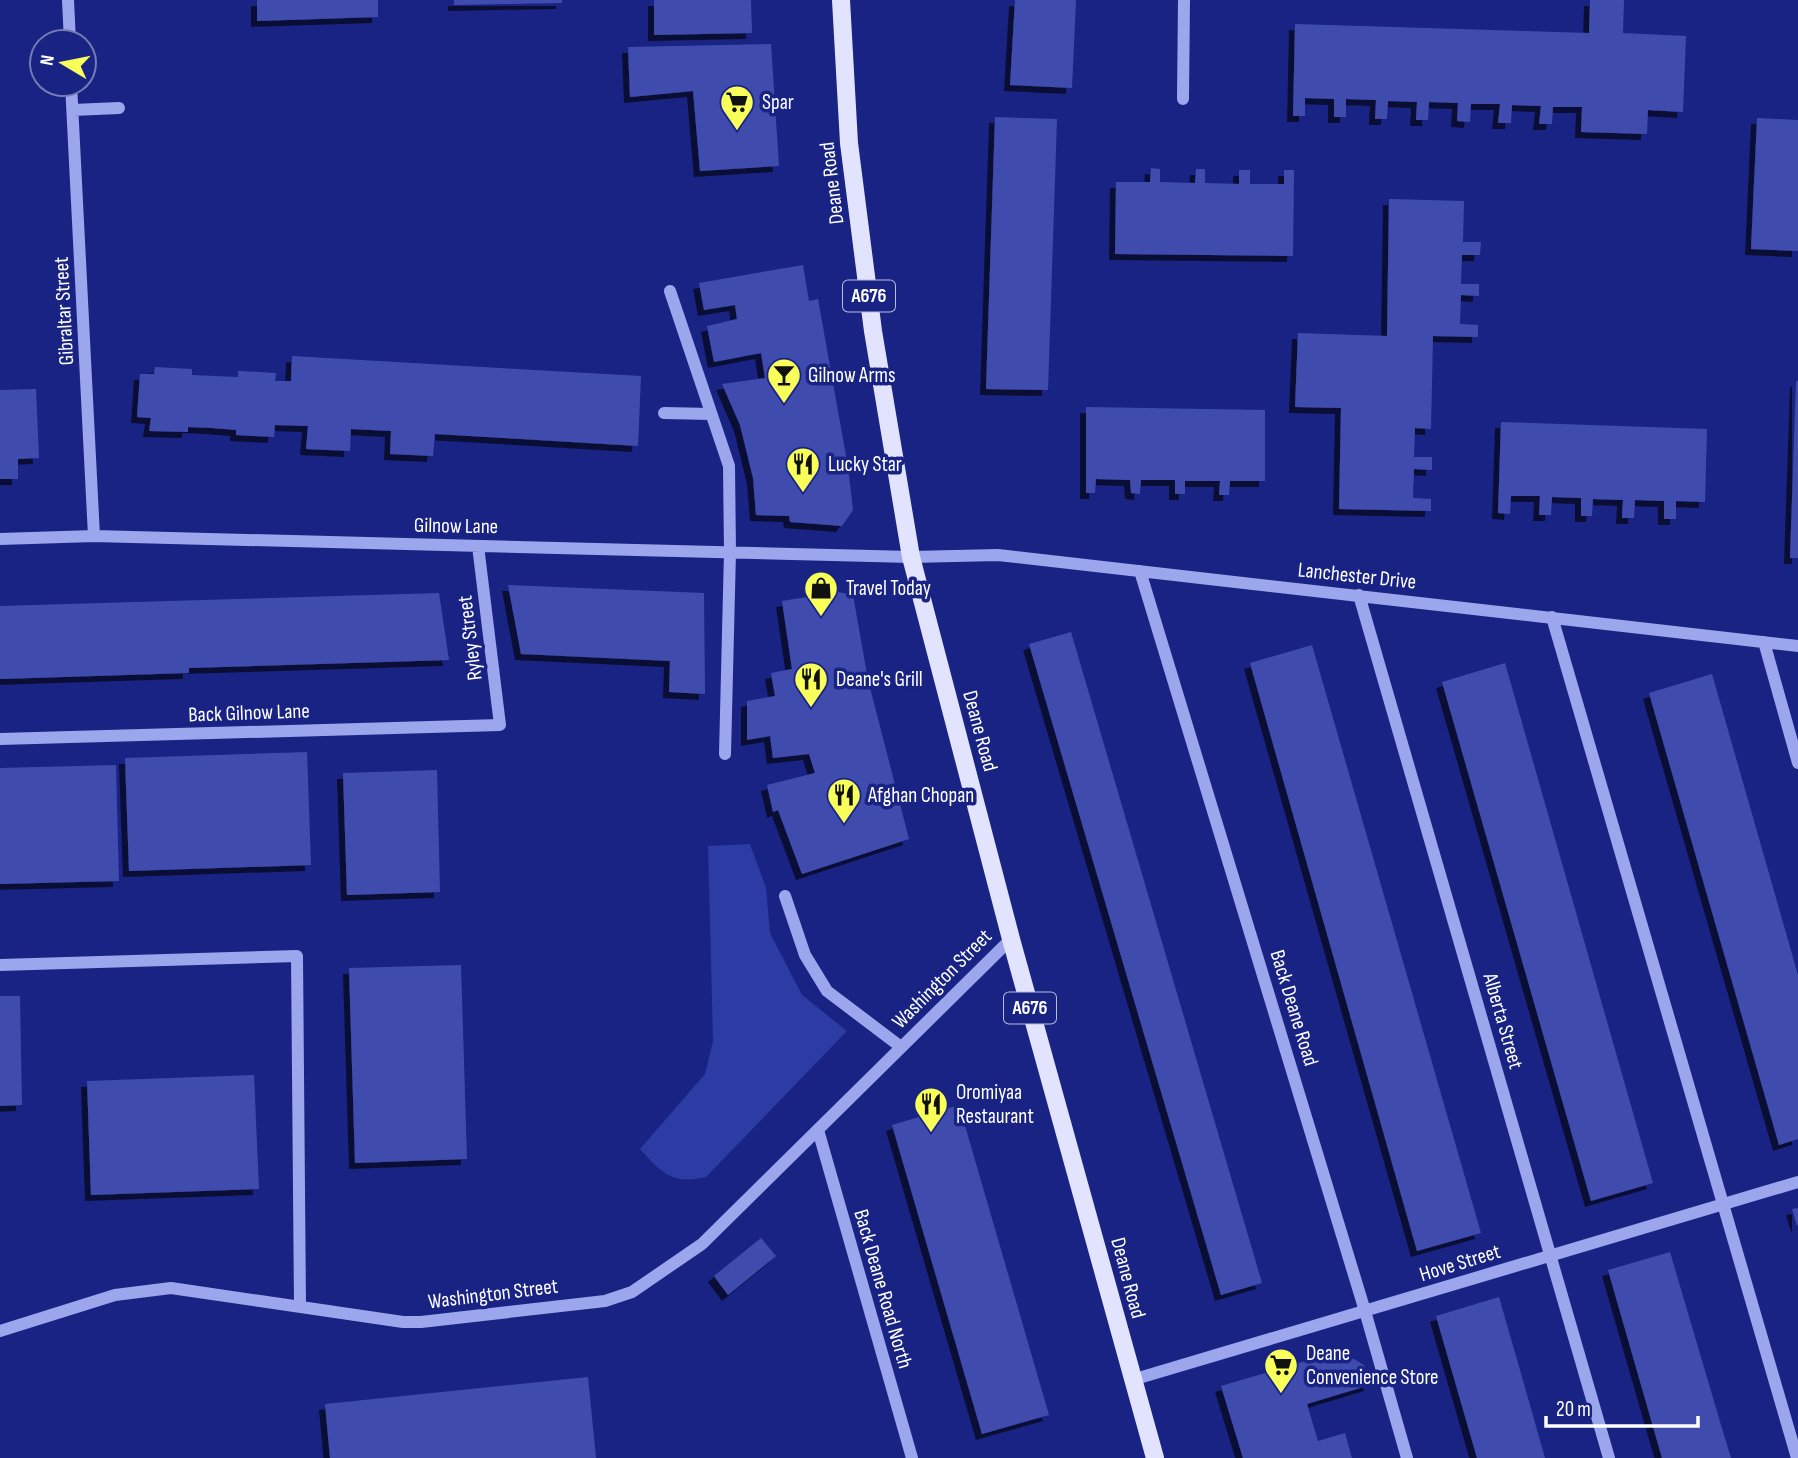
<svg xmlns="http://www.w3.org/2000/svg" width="1798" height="1458" font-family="'Sofia Sans Condensed',sans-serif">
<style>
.green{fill:#2d3ba4}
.building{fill:#404cae;filter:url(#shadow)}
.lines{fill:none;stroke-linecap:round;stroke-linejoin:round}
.minor{stroke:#9ca6ec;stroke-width:12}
.major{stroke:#e2e3ff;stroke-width:18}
.labels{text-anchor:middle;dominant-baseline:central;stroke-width:7;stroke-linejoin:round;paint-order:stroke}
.shield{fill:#182384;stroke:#babdda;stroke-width:2}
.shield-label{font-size:19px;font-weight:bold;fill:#fff}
.poi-label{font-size:21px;fill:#fff;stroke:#182384;text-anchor:start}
.street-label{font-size:21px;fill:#fff;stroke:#182384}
</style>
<defs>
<filter id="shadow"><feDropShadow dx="-6" dy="6" stdDeviation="0" flood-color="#0009"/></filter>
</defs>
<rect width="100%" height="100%" fill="#182384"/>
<!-- green -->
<path class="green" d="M750,844L766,888L770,933L802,995L847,1031L706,1177C673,1185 661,1173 640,1149L705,1074L713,1041L708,846Z"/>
<!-- building -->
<path class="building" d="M257,0H378V17L257,21Z
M454,0H562V3L454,5Z
M654,0H751L752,33L654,35Z
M1015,0H1076L1072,88L1010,85Z
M1590,0H1624L1623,33L1686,36L1683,112L1648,110L1647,134L1581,132L1582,107H1553L1552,124H1539L1541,106L1512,105L1511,123H1498L1500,104H1471L1470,122L1457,121L1458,103L1429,102L1428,120H1416L1417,102L1388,101L1387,119H1375L1376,100L1346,99V117H1334V99L1305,98V116H1293L1295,24L1589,33Z
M771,44L779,166L700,171L693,91L630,97L628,47Z
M995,117L1057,119L1048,390L986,389Z
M1757,118L1798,120V251L1751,249Z
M1151,168L1160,169V182L1195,183L1196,169H1205V183L1239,184V170H1250V184H1284V170H1294L1293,256L1115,254L1116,182H1150Z
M1389,199L1464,201L1463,242H1481L1480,255H1462L1461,284H1479V296L1461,295L1460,324L1478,325V337L1433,336L1431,429L1415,428L1414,457H1432V470L1414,469L1413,498L1431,499V511L1339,509L1341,408L1295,407L1298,333L1387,336Z
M803,265L809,301L818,299L848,467L853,510L842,526L790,522L789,516L756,515L753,478L740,425L722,384L765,378L761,353L714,362L707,326L737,319L735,305L704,310L699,283Z
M292,356L641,376L638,446L435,434L433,456L390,454L391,431L351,429L350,451L306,449L308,426L275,425L274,437L236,435V430L212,428L188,427V432L149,431L151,418L137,417L140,374H154L155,367L192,369V375L238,377V371L276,373L275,381H291Z
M1796,381H1798V558H1790Z
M36,389L39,458L18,459V479H0V390Z
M1086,407L1265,410V481H1230L1229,495H1219L1220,481H1185V494H1175V480H1141L1140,494L1131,493L1130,480L1096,479L1095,493H1086Z
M1501,422L1707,429L1705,502L1676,501V519H1664V501L1635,500L1634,518H1622L1623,500L1593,499L1592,516H1581V498L1552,497L1551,515H1539L1540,496H1511L1510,514L1498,513Z
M508,585L704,593L705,694L669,692L670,661L521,654Z
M838,592L853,595L868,680L909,839L802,874L778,810L773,812L767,785L815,773L809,754L773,758L770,736L747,740V701L775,696L771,673L792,669L782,601Z
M439,593L449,660L189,668V673L0,679V606Z
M1071,632L1262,1283L1221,1295L1029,644Z
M1312,645L1481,1233L1417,1251L1250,663Z
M1505,663L1653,1183L1591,1201L1442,682Z
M1712,674L1798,975V1139L1779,1145L1649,693Z
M307,752L311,865L129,871L125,758Z
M116,765L119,881L0,884V768Z
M437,770L440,892L347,895L343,773Z
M461,965L467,1159L355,1163L349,968Z
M0,996H20L22,1105L0,1106Z
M254,1075L259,1189L91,1195L87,1081Z
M959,1105L1049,1415L982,1434L892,1125Z
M1798,1208V1225L1797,1226L1792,1209Z
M761,1238L776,1256L728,1295L714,1276Z
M1670,1252L1721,1425L1731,1458H1662L1658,1444L1608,1270Z
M1499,1297L1520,1370L1545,1458H1477L1436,1316Z
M1340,1351L1364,1365L1370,1385L1307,1404L1318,1441L1345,1433L1352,1458H1243L1221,1386Z
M588,1377L596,1458H330L325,1404Z"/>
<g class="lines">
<!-- minor -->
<path class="minor" d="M68,0L70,42
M71,84L94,536
M1183,99L1184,0
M73,110L119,108
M670,291L729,466L730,552L725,754
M664,413L711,414
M0,539L94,536L911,557L998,555L1798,646
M1140,571L1365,1311L1407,1458
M1359,595L1609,1458
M1552,617L1797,1458
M1764,642L1798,763
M0,739L500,725L478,546
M785,896L805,955L827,991L901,1047
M0,965L297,956L300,1306
M818,1130L912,1458
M0,1331L115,1295L171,1288L403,1322H421L605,1301L632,1292L702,1244L1011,939
M1132,1380L1798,1182"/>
<!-- major -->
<path class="major" d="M841,0L849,143L873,331L911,557L1011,939L1155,1458"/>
</g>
<!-- icons -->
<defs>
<g id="supermarket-pin" transform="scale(1.75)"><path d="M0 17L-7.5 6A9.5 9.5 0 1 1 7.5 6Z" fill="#f8ff58" stroke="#182384"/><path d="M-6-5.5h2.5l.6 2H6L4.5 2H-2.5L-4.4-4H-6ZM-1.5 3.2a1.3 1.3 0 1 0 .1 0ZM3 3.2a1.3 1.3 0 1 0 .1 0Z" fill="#111"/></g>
<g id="bar-pin" transform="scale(1.75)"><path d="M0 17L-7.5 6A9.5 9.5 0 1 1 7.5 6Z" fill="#f8ff58" stroke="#182384"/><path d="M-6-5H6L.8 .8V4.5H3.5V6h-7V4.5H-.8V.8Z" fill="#111"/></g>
<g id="restaurant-pin" transform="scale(1.75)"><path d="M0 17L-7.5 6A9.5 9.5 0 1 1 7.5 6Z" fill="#f8ff58" stroke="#182384"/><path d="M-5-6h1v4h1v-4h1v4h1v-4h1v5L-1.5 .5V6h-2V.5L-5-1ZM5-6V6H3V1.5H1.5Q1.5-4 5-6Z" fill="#111"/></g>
<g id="shop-pin" transform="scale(1.75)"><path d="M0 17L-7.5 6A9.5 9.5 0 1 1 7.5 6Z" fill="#f8ff58" stroke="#182384"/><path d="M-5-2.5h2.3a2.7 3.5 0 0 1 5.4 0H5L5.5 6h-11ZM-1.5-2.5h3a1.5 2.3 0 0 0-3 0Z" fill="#111"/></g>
</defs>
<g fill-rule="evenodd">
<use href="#supermarket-pin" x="737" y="102"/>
<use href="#bar-pin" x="784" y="375"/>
<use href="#restaurant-pin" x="803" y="464"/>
<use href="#shop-pin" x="821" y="588"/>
<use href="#restaurant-pin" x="811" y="679"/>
<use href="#restaurant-pin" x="844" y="795"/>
<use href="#restaurant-pin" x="931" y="1104"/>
<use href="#supermarket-pin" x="1281" y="1365"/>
</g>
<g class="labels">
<!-- shield labels -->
<g class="shield">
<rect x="843" y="280.5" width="52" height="31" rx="5"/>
<rect x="1004" y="992.5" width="52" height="31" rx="5"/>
</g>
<g class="shield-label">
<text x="869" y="296">A676</text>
<text x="1030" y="1008">A676</text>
</g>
<!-- poi labels -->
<g class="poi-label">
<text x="762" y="102">Spar</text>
<text x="808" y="375">Gilnow Arms</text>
<text x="828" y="464">Lucky Star</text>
<text x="846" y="588">Travel Today</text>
<text x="836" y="679">Deane's Grill</text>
<text x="868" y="795">Afghan Chopan</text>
<text x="956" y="1092">Oromiyaa<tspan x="956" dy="24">Restaurant</tspan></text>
<text x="1306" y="1353">Deane<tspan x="1306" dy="24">Convenience Store</tspan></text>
</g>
<!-- street labels -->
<g class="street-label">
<text transform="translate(832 183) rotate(-97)">Deane Road</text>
<text transform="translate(64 311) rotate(-93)">Gibraltar Street</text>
<text transform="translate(456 526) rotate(1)">Gilnow Lane</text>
<text transform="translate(1357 576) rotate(6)">Lanchester Drive</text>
<text transform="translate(470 638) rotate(-97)">Ryley Street</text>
<text transform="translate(249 713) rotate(-2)">Back Gilnow Lane</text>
<text transform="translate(980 731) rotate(75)">Deane Road</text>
<text transform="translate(942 979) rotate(-45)">Washington Street</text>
<text transform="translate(1294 1008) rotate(73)">Back Deane Road</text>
<text transform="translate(1503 1021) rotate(74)">Alberta Street</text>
<text transform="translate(1460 1263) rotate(-17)">Hove Street</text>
<text transform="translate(1128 1278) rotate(75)">Deane Road</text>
<text transform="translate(883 1289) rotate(74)">Back Deane Road North</text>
<text transform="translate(493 1294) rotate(-7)">Washington Street</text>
</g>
</g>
<!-- north arrow -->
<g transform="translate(63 63) rotate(280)"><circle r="33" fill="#182384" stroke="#747bb5" stroke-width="2"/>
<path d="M0-5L12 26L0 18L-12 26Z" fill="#f8ff58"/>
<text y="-10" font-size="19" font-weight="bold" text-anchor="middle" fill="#ffffff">N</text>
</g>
<!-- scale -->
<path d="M1546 1416v10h152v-10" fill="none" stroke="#ffffff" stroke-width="3.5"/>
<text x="1556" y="1416" font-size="21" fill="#ffffff" stroke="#182384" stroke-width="5" paint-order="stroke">20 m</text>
</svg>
